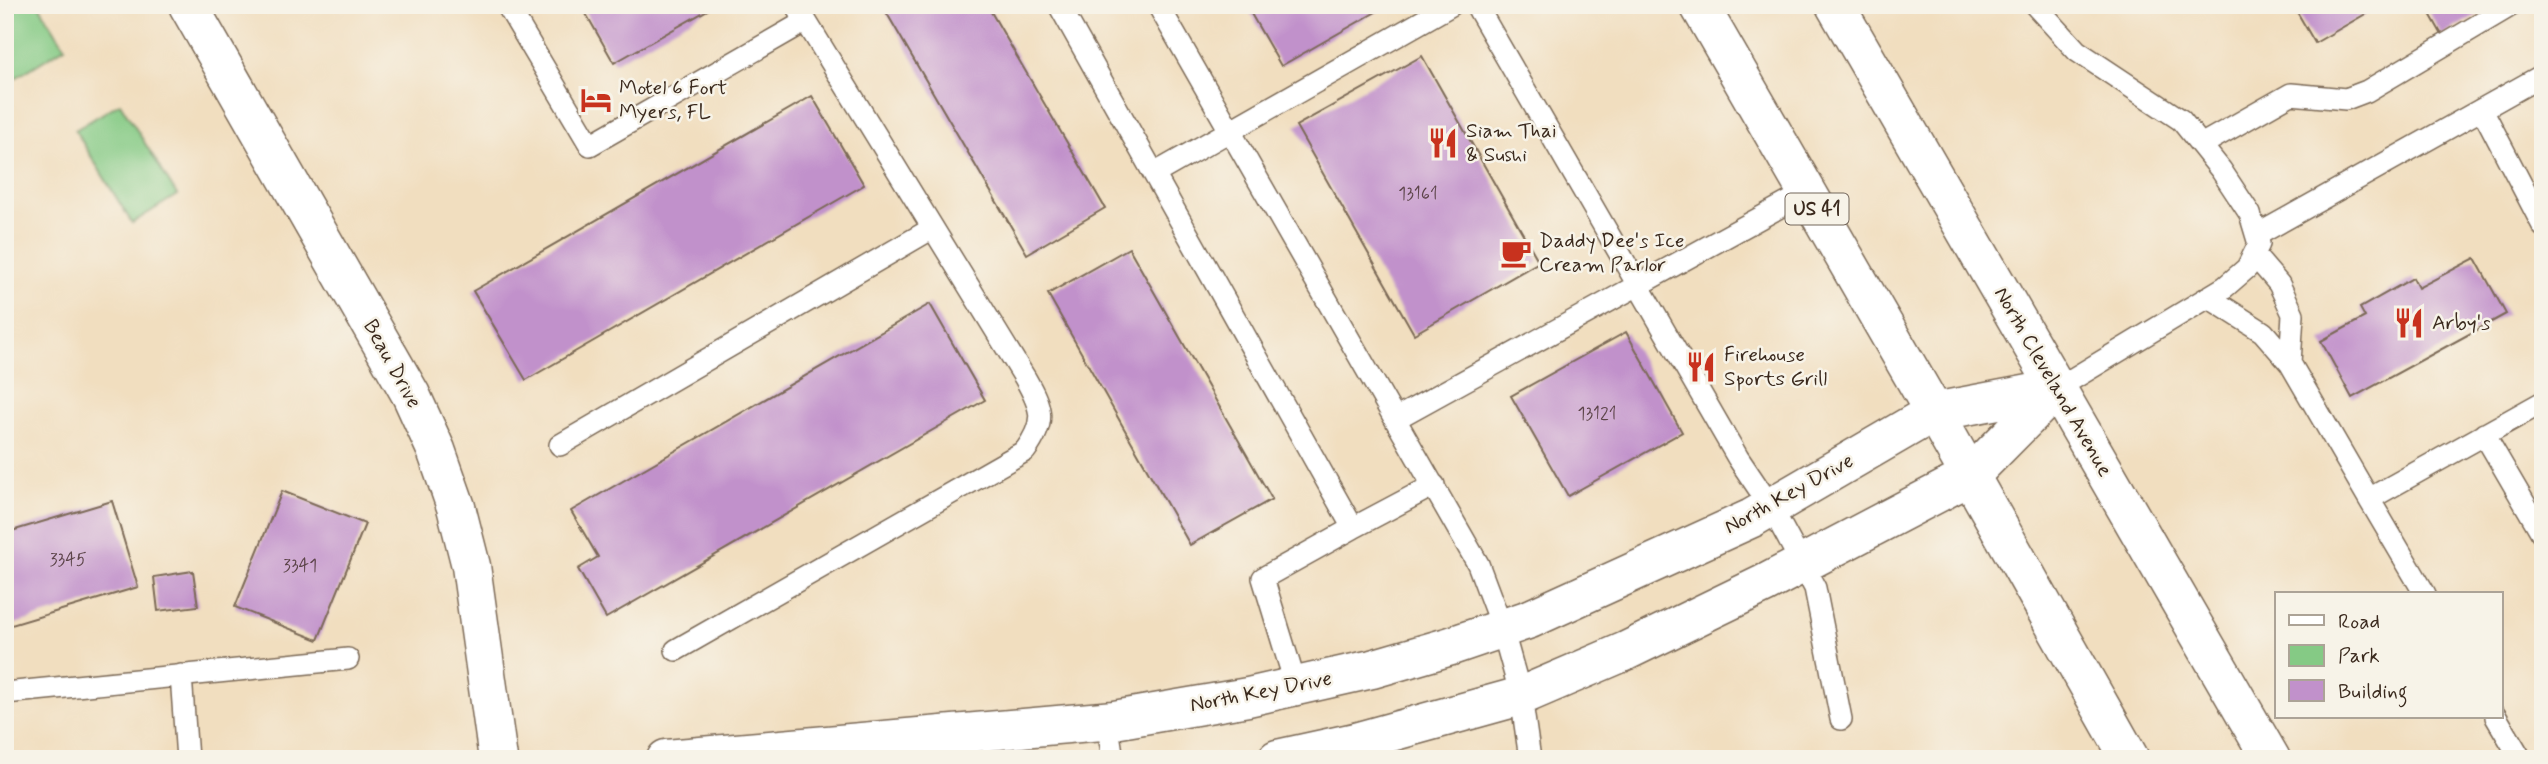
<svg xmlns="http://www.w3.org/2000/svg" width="2548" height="764" font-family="Mynerve,sans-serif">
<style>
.green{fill:#85ca85;stroke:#607a52;stroke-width:2}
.building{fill:#c191cb}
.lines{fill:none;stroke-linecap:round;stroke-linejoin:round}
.service-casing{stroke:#7b6956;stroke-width:24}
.minor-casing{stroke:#7b6956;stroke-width:41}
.primary-casing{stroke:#7b6956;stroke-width:41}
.service{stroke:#fff;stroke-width:21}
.minor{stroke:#fff;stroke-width:38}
.primary{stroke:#fff;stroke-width:38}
.labels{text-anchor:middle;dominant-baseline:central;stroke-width:5;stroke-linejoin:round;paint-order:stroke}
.number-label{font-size:18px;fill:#5c4449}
.shield{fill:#f7f3e8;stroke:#73665b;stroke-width:2}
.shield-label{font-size:19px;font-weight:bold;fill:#3b2a1e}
.poi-label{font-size:21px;fill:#3b2a1e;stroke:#f7f3e8;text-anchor:start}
.street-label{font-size:21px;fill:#3b2a1e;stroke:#f7f3e8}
</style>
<rect width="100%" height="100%" fill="#f7f3e8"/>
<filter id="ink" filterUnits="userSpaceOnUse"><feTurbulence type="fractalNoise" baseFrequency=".0143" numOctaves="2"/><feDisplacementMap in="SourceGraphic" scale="14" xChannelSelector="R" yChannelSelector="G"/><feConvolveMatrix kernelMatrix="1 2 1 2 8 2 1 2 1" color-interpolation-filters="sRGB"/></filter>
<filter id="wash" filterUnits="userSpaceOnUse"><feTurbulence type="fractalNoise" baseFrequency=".00686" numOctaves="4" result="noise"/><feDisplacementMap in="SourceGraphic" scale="28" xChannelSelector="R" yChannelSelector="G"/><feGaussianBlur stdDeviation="1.57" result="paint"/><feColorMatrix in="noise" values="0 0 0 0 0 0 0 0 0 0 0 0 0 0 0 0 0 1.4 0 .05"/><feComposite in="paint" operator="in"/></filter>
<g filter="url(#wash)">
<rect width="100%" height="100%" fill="#f1debf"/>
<!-- green -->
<path class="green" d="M5,5H39L65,47L6,84Z
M120,103L177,195L132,223L75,130Z"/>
<g id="blocks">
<!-- building -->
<path class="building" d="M581,5H707L709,9L614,63Z
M882,5H987L1105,208L1027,254Z
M1246,5H1388L1281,66Z
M2293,5H2381L2315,43Z
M2425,5H2494L2442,35Z
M1422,56L1539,262L1414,334L1296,126Z
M812,96L864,185L526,380L473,291Z
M1129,248L1272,499L1190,545L1048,294Z
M2475,258L2506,314L2352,398L2321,341L2365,317L2360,308L2413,278L2418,288Z
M930,304L985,400L606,618L578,569L598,557L571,511Z
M1626,332L1682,432L1568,496L1511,396Z
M282,491L365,524L318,640L235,607Z
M112,501L138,587L5,627V533Z
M193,571L198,606L158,611L154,577Z"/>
</g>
</g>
<g filter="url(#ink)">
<use href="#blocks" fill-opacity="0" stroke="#7b6956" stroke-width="2"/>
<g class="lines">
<!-- service casing -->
<g class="service-casing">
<path id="service" d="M507,5L590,145L806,21
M1059,5L1353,528L1263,578L1296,686
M1158,5L1478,564L1502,628L1521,696L1530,759
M1476,5L1738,458L1771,507L1815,588L1841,719
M2035,5L2077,51L2181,120L2221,170L2250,214L2259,244L2247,268L2225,287L2056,389
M2482,109L2543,226
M2201,145L2291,94L2346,99L2367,91L2512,5
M1154,174L1451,5
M2257,235L2543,75
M2254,255L2279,284L2293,314L2290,363
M2208,297L2263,332L2290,363L2369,499L2543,402
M1395,419L1807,192
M2484,434L2543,535
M560,445L933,228
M2369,499L2425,594
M1353,528L1434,485
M676,650L1025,451C1047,421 1042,408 1025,378L796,5
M181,675L187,759
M5,693L348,659
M2496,717L2521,759
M1107,721L1113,759"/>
</g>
<!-- minor casing -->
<g class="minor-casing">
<path id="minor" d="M188,5L411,395L436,450L456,507L471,566L498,759
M666,759L1114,720L1248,697L1372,669L1451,646L1530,619L1752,518L1934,412L2056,389
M1277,759L1355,742L1521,696L1626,651L1764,584L1970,476L2056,389"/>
</g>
<!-- primary casing -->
<g class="primary-casing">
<path id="primary" d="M1699,5L1934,412L2130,759
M1835,5L2271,759"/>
</g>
<!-- service -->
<use href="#service" class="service"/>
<!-- minor -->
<use href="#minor" class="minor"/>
<!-- primary -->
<use href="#primary" class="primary"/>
</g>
</g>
<!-- icons -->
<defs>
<g id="hotel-bare" transform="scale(2.415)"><path d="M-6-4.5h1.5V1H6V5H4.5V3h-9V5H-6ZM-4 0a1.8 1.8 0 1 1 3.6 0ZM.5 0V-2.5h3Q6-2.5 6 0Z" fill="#c8321e" stroke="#f7f3e8" stroke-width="2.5" paint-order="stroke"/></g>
<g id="restaurant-bare" transform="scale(2.415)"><path d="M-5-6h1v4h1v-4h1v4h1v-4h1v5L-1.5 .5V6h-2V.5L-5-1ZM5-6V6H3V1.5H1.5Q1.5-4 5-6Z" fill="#c8321e" stroke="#f7f3e8" stroke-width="2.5" paint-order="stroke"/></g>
<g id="cafe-bare" transform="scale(2.415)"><path d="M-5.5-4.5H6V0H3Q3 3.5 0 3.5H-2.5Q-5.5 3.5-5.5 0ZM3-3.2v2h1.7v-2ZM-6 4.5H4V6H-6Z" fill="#c8321e" stroke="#f7f3e8" stroke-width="2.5" paint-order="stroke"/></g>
</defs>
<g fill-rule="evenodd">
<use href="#hotel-bare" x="596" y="100"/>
<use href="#restaurant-bare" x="1443" y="143"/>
<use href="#cafe-bare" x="1516" y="253"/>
<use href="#restaurant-bare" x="2409" y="323"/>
<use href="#restaurant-bare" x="1701" y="367"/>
</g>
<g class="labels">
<!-- number labels -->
<g class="number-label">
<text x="1418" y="194">13161</text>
<text x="1597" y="414">13121</text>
<text x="68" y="560">3345</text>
<text x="300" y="566">3341</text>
</g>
<!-- shield labels -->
<rect class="shield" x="1785.5" y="193.5" width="63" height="31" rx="5"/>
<g class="shield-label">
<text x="1817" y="209">US 41</text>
</g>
<!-- poi labels -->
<g class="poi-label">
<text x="619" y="88">Motel 6 Fort<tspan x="619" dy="24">Myers, FL</tspan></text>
<text x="1466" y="131">Siam Thai<tspan x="1466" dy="24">&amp; Sushi</tspan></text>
<text x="1539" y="241">Daddy Dee's Ice<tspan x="1539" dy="24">Cream Parlor</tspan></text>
<text x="2432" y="323">Arby's</text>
<text x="1724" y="355">Firehouse<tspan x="1724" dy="24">Sports Grill</tspan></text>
</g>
<!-- street labels -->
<g class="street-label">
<text transform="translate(392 364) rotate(61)">Beau Drive</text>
<text transform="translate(2053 382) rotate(60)">North Cleveland Avenue</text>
<text transform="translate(1789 494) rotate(-29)">North Key Drive</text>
<text transform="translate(1261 692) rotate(-11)">North Key Drive</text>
</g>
</g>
<!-- margin -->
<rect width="2548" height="764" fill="none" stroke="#f7f3e8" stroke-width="28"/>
<!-- legend -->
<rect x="2275" y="592" width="228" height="126" fill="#f7f3e8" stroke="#aca397" stroke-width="2"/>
<rect x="2289" y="615" width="35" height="10" fill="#ffffff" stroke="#aca397" stroke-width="2"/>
<text x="2338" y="628" font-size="21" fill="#3b2a1e">Road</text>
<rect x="2289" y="645" width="35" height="21" fill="#85ca85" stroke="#aca397" stroke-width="2"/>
<text x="2338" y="662" font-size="21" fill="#3b2a1e">Park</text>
<rect x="2289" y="680" width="35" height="21" fill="#c191cb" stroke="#aca397" stroke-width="2"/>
<text x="2338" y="698" font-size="21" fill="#3b2a1e">Building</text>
</svg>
